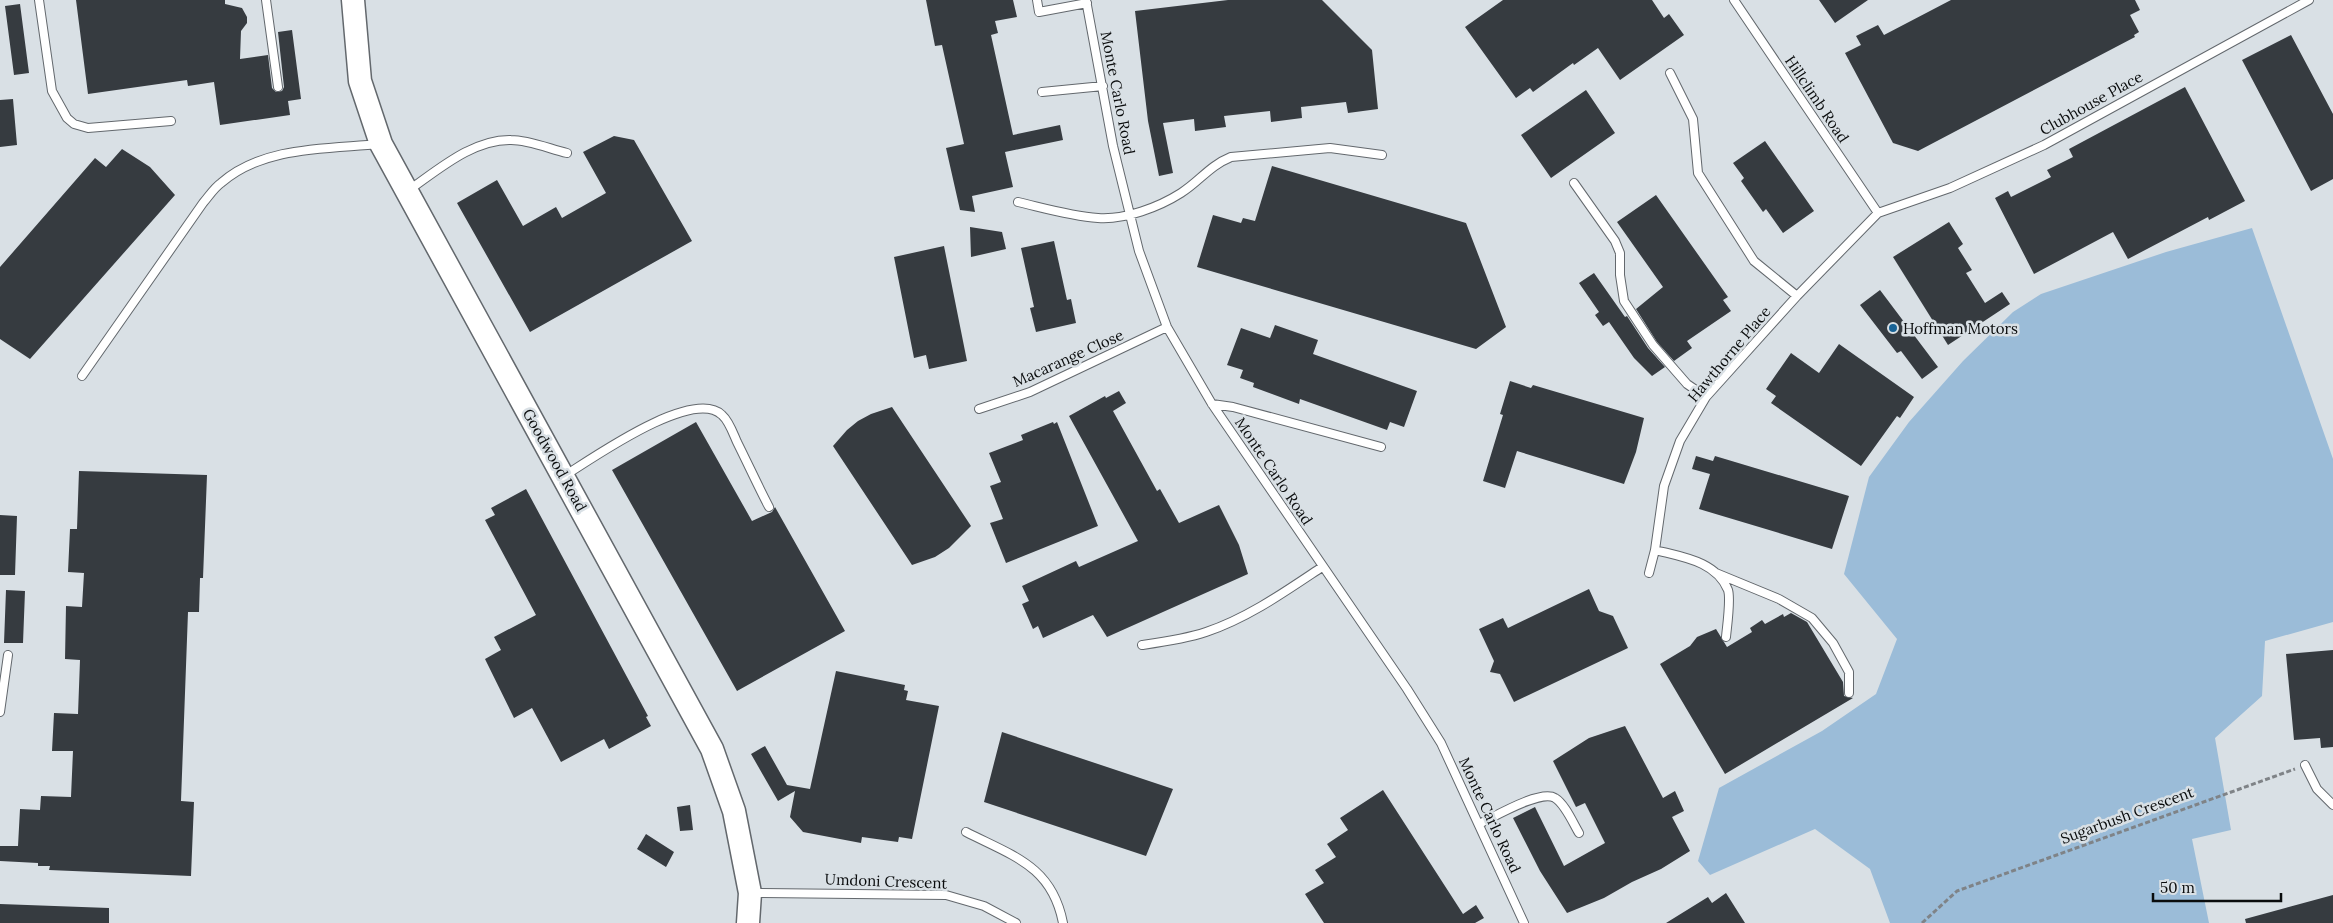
<svg xmlns="http://www.w3.org/2000/svg" width="2333" height="923" font-family="Lora,serif">
<style>
.green{fill:#9bbcd8}
.building{fill:#363b40}
.lines{fill:none;stroke-linecap:round;stroke-linejoin:round}
.lane-casing{stroke:#63686d;stroke-width:10}
.secondary-casing{stroke:#63686d;stroke-width:25}
.path{stroke:#7f8387;stroke-width:3;stroke-dasharray:5 2.5;stroke-linecap:butt}
.lane{stroke:#fff;stroke-width:8}
.secondary{stroke:#fff;stroke-width:22}
.poi-dot{fill:#186396;stroke:#d9e0e5;stroke-width:2}
.labels{text-anchor:middle;dominant-baseline:central;stroke-width:5;stroke-linejoin:round;paint-order:stroke}
.street-label{font-size:15px;fill:#0a0c0d;stroke:#d9e0e5}
.poi-label{font-size:15px;fill:#0a0c0d;stroke:#d9e0e5;text-anchor:start}
</style>
<rect width="100%" height="100%" fill="#d9e0e5"/>
<!-- green -->
<path class="green" d="M2252,228L2333,459V622L2265,641L2262,696L2215,738L2231,830L2192,839L2209,923H1890L1870,869L1815,829L1710,875L1698,861L1719,788L1822,731L1876,694L1897,639L1844,574L1869,477L1909,422L1963,361L2013,312L2041,294L2166,252Z"/>
<!-- building -->
<path class="building" d="M76,0H225V4L242,8L247,17V23L241,31L240,59L268,55L272,88L276,92L282,91L284,87L278,32L292,30L301,99L288,101L290,115L220,125L214,82L188,86L187,80L88,94Z
M926,0H1013L1017,17L995,21L998,33L991,35L1013,135L1060,125L1063,140L1005,152L1013,187L972,196L975,212L960,210L946,148L964,144L942,45L935,46Z
M1228,0H1322L1372,50L1378,109L1348,113L1346,102L1301,107L1302,118L1271,122L1270,111L1224,116L1226,127L1195,131L1194,119L1163,123L1173,173L1159,176L1148,121L1135,11Z
M1503,0H1652L1664,18L1669,14L1684,35L1620,80L1598,48L1574,65L1573,63L1533,92L1530,88L1516,98L1465,27Z
M1819,0H1868L1835,23Z
M1951,0H2135L2140,10L2130,15L2139,32L2134,35L2135,37L1918,151L1893,143L1845,53L1861,45L1856,36L1878,25L1884,35Z
M20,4L29,73L14,75L5,6Z
M2291,35L2333,114V179L2311,191L2242,60Z
M2185,87L2245,201L2209,220L2208,217L2128,259L2113,232L2034,274L1995,198L2008,191L2011,197L2051,177L2047,170L2073,157L2069,149Z
M1586,90L1615,133L1551,178L1521,135Z
M13,99L17,145L0,147V100Z
M614,136L634,140L692,241L530,332L457,203L497,180L523,226L556,207L562,218L606,193L583,152Z
M1765,141L1814,211L1783,233L1766,209L1763,212L1741,181L1744,178L1733,163Z
M122,149L150,167L175,195L30,359L0,339V267L95,158L106,167Z
M1272,166L1466,223L1506,327L1476,349L1197,267L1213,215L1241,223L1243,218L1255,221Z
M1656,195L1728,297L1723,300L1731,311L1687,341L1692,348L1674,361L1657,342L1636,309L1663,287L1617,222Z
M1949,222L1963,244L1958,248L1972,270L1966,273L1985,303L2002,292L2010,304L1948,345L1893,257Z
M970,227L1002,232L1006,249L971,257Z
M1054,241L1067,300L1071,299L1076,323L1036,332L1030,308L1034,307L1021,248Z
M944,246L967,361L929,369L926,355L914,358L894,257Z
M1594,273L1625,317L1627,316L1648,348L1665,367L1652,376L1634,358L1609,322L1603,326L1595,315L1599,312L1579,283Z
M1880,290L1938,367L1922,379L1901,351L1897,353L1860,305Z
M1275,325L1318,340L1313,354L1417,391L1404,427L1390,422L1387,430L1300,399L1299,404L1253,387L1254,383L1240,378L1243,370L1227,365L1241,328L1270,338Z
M1839,344L1914,397L1900,418L1897,416L1861,466L1771,403L1776,396L1766,389L1791,353L1819,373Z
M1510,381L1531,388L1533,385L1644,418L1636,452L1624,484L1517,451L1505,488L1483,481L1503,415L1500,414Z
M1119,391L1126,403L1113,411L1157,491L1160,489L1179,523L1219,505L1239,545L1248,574L1107,637L1093,615L1043,638L1038,626L1033,629L1022,604L1029,601L1022,586L1076,561L1079,567L1138,541L1069,416L1105,396L1106,398Z
M892,407L971,526L949,548L935,557L912,565L833,446L847,430L858,421L871,414Z
M696,422L752,521L772,512L775,507L845,631L737,691L612,470Z
M1053,422L1054,424L1057,422L1098,526L1006,563L990,523L1003,519L990,486L1001,482L989,453L1023,440L1021,435Z
M1696,456L1713,461L1715,456L1849,496L1832,549L1699,509L1710,474L1692,469Z
M79,471L207,475L203,578H200L199,612H188L181,801L194,802L191,876L49,870L50,866H38V863L0,861V846H18L20,809L40,810L41,796L71,797L73,751H52L54,713L78,714L80,660L65,659L66,606L82,607L84,573L68,572L70,529H77Z
M526,489L648,716L646,717L651,726L609,749L604,739L561,762L532,708L514,718L485,659L501,650L494,637L536,615L485,520L495,515L491,508Z
M0,515L17,516L15,575H0Z
M1589,589L1599,611L1613,616L1628,648L1514,702L1500,674L1490,672L1494,661L1479,629L1503,618L1508,628Z
M6,590L25,591L23,643H4Z
M1791,613L1807,622L1843,682L1844,696L1853,698L1725,774L1660,664L1690,646L1697,637L1716,629L1727,647L1752,632L1750,628L1762,620L1765,624L1783,614L1784,617Z
M2333,650V747L2321,748L2320,738L2294,740L2286,654Z
M836,671L905,685L904,690L908,691L906,700L939,706L912,839L899,837L898,842L862,837L861,843L803,832L790,817L795,791L778,801L751,754L765,746L787,785L810,789Z
M1625,726L1663,798L1675,791L1684,811L1672,817L1690,851L1661,869L1632,882L1604,898L1567,913L1540,871L1513,818L1535,807L1564,866L1605,843L1585,803L1576,807L1553,761L1589,738Z
M1002,732L1173,789L1146,856L984,802Z
M1383,790L1463,914L1476,905L1484,918L1475,923H1324L1305,894L1324,883L1315,870L1336,857L1327,844L1348,830L1340,818Z
M690,805L693,830L680,831L677,807Z
M646,834L674,852L666,867L637,849Z
M1726,893L1745,923H1666L1708,897L1712,903Z
M2333,895V923H2246L2245,919Z
M0,904L109,908V923H0Z"/>
<g class="lines">
<!-- lane casing -->
<g class="lane-casing">
<path id="lane" d="M39,0L52,91L67,118L74,124L88,128L171,121
M266,0L278,87
M1037,0L1039,12L1087,3
M1086,0L1113,146L1139,251L1167,327L1212,404L1407,689L1441,743L1524,923
M1734,0L1878,213
M1670,73L1693,119L1698,173L1754,261L1797,296
M1042,92L1103,86
M1574,183L1615,241L1620,253V275L1624,301L1653,345L1687,384L1706,397
M409,190C438,170 473,139 511,140C529,140 550,149 567,153
M1018,202C1044,208 1071,216 1098,218C1125,220 1159,207 1181,193C1200,181 1209,166 1231,157L1330,148L1382,155
M82,376L203,203C209,196 214,188 221,183C263,146 327,149 379,144
M1212,404L1233,407L1381,447
M979,409L1030,392L1167,327
M564,476C593,458 693,387 722,415C729,421 733,433 737,442C748,464 758,486 769,507
M1655,550C1682,557 1716,561 1728,590C1731,599 1727,626 1726,637
M1649,573L1655,550L1664,486L1680,441L1706,397L1797,296L1878,213L1950,188L2044,145L2309,0
M1716,573L1779,599L1812,618L1833,643L1849,672V693
M1142,645C1163,642 1185,639 1206,632C1248,618 1286,591 1322,567
M0,712L8,655
M2305,765L2317,789L2333,805
M1479,824C1494,817 1541,789 1555,798C1565,804 1573,823 1579,833
M966,832C1013,856 1052,866 1063,923
M752,893L946,895L984,906L1016,923"/>
</g>
<!-- secondary casing -->
<g class="secondary-casing">
<path id="secondary" d="M353,0L360,81L381,144L712,749L734,811L750,893L748,923"/>
</g>
<!-- path -->
<path class="path" d="M1922,923L1957,891L2295,769"/>
<!-- lane -->
<use href="#lane" class="lane"/>
<!-- secondary -->
<use href="#secondary" class="secondary"/>
</g>
<!-- markers -->
<circle class="poi-dot" cx="1893" cy="328" r="5"/>
<g class="labels">
<!-- street labels -->
<g class="street-label">
<text transform="translate(1118 93) rotate(79)">Monte Carlo Road</text>
<text transform="translate(1817 99) rotate(56)">Hillclimb Road</text>
<text transform="translate(2091 103) rotate(-29)">Clubhouse Place</text>
<text transform="translate(1729 354) rotate(-50)">Hawthorne Place</text>
<text transform="translate(1068 358) rotate(-24)">Macarange Close</text>
<text transform="translate(555 460) rotate(61)">Goodwood Road</text>
<text transform="translate(1274 471) rotate(56)">Monte Carlo Road</text>
<text transform="translate(1490 815) rotate(65)">Monte Carlo Road</text>
<text transform="translate(2127 815) rotate(-20)">Sugarbush Crescent</text>
<text transform="translate(886 881) rotate(2)">Umdoni Crescent</text>
</g>
<!-- poi labels -->
<g class="poi-label">
<text x="1903" y="328">Hoffman Motors</text>
</g>
</g>
<!-- scale -->
<path d="M2153 893v8h128v-8" fill="none" stroke="#0a0c0d" stroke-width="2.5"/>
<text x="2160" y="893" font-size="15" fill="#0a0c0d" stroke="#d9e0e5" stroke-width="4" paint-order="stroke">50 m</text>
</svg>
